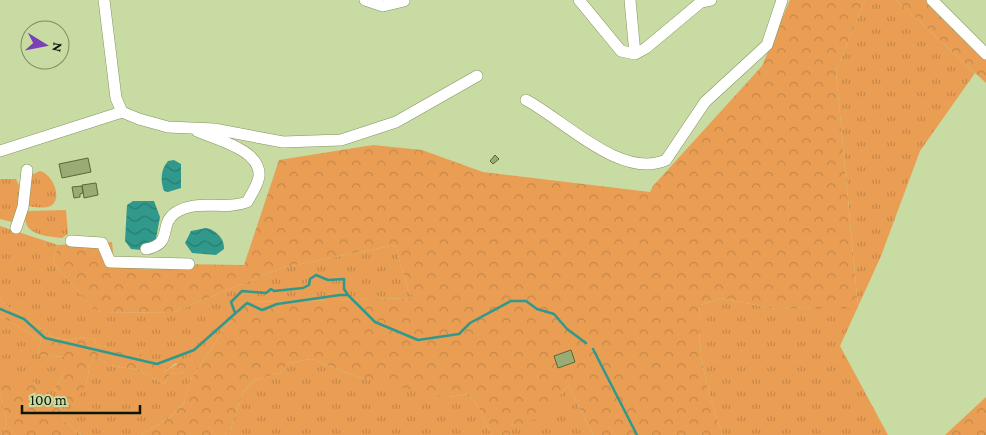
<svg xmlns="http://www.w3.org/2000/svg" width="986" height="435" font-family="'Crimson Pro',serif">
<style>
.grass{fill:url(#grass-tufts)}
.forest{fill:url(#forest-crowns)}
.water{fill:url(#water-waves)}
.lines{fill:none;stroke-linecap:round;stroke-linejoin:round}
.stream{stroke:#31998c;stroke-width:2.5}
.building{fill:#99ac75;stroke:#596935}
.minor-casing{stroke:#83955f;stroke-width:12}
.minor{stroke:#fff;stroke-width:11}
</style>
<defs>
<pattern id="grass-tufts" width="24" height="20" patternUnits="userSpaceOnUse" patternTransform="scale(1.25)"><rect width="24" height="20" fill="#e99e54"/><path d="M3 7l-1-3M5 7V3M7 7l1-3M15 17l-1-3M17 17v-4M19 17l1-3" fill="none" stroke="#c78748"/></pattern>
<pattern id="forest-crowns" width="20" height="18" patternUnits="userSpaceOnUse" patternTransform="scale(1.25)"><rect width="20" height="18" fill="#e99e54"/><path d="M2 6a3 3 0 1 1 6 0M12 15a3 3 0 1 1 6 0" fill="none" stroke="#c78748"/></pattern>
<pattern id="water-waves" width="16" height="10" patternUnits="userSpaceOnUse" patternTransform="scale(1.25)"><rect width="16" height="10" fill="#31998c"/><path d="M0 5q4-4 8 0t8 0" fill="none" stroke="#287c70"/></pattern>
</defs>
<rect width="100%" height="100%" fill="#c8dba2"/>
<!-- grass -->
<path class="grass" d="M865,0H896L975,73L920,151L881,256L840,346L888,435H723C708,394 695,349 700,305L721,298L775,309L858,307L836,71Z
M40,171C51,173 63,196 52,205C47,209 38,207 32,207L29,206V176Z
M0,179H16L22,192L16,219L12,222L0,219Z
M66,210L68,234L62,238C44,236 20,234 26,211Z
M0,226L58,245L53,262L91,306L102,313L174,312L281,268L395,245L409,293L417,298L242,302L190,381L184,403L169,418L141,435H81L64,421L60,407L46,399L31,379H0V316L41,340L37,355L65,357V371L54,389L68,403L86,385L90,364L95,356L110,365L139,370L164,384L170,374L187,372L176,363L164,372L133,352L96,345L95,340L83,337L69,340L55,338L8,307L0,299Z
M311,359L361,378L448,397L469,394L477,405L492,435H225L230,431L243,392L255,380L280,373L289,363Z
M568,385L593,435H511L506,425C534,425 553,406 568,385Z
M0,394L7,423L1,435H0Z"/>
<!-- forest -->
<path class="forest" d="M790,0H865L836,71L858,308L775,309L721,298L700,305C695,349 708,394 723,435H593L568,385C550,410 539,425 507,425L511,435H492L477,405L469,394L448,397L402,388L361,378L311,359L289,363L280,373L255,380L243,392L230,431L225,435H141L169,418L184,403L190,381L242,302L416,298L409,293L395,245L281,268L174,312L102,313L91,306L53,262L58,245L112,242L114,263L244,265L279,160L373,145L422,150L483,172L650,192L653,186L762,66Z
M896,0H927L986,59V83Z
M0,299L8,307L55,338L69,340L83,337L95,340L96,345C119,349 150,351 164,372L189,356L197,360L187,372L170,374L164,384L139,370L110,365L95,356L90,364L86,385L75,403H68L54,389L65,371V357L37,355L41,340L0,316Z
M0,379H31L46,399L60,407L64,421L81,435H1L7,423L0,394Z
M986,397V435H945Z"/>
<!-- water -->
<path class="water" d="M174,160L181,164V188L168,192L164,191C160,180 161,169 168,161Z
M133,201H154L160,217L155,244L141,250L131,249L125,241L127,205Z
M206,228C216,230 225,239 224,249L216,255L192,253L185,243L191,231Z"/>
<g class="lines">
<!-- stream -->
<path class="stream" d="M0,309L24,319L45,338L157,364L194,350L247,303L262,310L277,304L340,295H348L375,322L418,340L459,334L470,323L511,301H526L537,309L554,314L567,329L586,343
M235,313L231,302L242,291L266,293L271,289L274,291L303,288L309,285L310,279L316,275L328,280L344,279V289L348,295
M593,349L637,435"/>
</g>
<!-- building -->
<path class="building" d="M495,155L499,159L493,164L490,161Z
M88,158L91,172L62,178L59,164Z
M96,183L98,195L84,198L82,185Z
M82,186L83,193L80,194V197L74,198L72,187Z
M571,350L575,362L558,368L554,356Z"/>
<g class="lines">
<!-- minor casing -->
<g class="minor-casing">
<path id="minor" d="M104,0L116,98L122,112L139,119L168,127L214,129L283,142L341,140L396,122L477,76
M365,0L383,6L404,1
M579,0L621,51L635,54L646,48L701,2L711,0
M630,0L635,54
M932,0L986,54
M526,100C564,120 621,180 666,160L705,102L767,45L782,0
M0,151L122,112
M16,228L23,207L27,170
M71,241L102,243L110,262L189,264
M146,249C174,244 158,225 175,213C197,198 224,211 247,202C252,194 257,186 259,177C262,150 217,140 197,131"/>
</g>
<!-- minor -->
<use href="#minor" class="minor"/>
</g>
<!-- north arrow -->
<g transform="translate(45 45) rotate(100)"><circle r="24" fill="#c8dba2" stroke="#7e8c62"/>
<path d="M0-4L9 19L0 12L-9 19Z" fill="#7b40b6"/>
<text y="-8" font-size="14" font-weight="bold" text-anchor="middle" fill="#0e1502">N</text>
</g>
<!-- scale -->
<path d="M22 405v8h118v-8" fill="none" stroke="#0e1502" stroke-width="2.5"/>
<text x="30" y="405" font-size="15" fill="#0e1502" stroke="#c8dba2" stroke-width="4" paint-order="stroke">100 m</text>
</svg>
